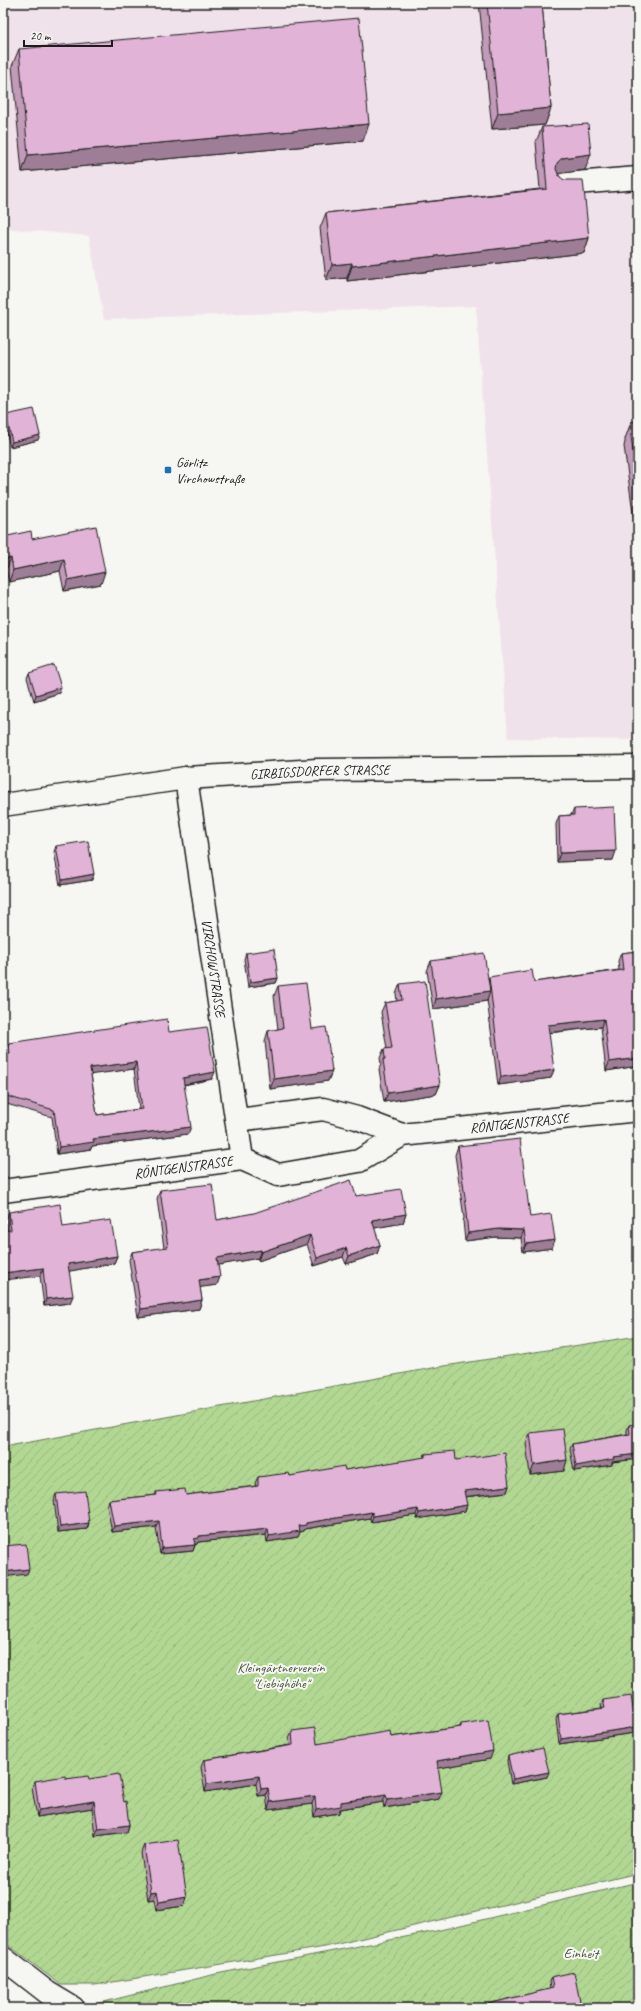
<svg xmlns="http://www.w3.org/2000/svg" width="641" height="2011" font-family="Caveat,sans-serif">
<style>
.built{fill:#f0e2ea}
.garden{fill:url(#garden-furrows);stroke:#667a57}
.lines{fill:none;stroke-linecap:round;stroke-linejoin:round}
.street-casing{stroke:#1c1c1c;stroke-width:25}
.secondary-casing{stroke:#1c1c1c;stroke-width:25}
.street{stroke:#f6f6f2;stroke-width:22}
.secondary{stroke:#f6f6f2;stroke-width:22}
.wall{fill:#c29bb9;stroke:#1c1c1c;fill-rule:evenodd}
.shaded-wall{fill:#9e7e96;stroke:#1c1c1c}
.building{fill:#e1b4d7;stroke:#1c1c1c;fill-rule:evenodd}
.poi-dot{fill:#1f6fb2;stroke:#f6f6f2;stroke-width:1.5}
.labels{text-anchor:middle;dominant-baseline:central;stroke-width:4;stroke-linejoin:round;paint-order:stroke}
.poi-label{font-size:14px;fill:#1c1c1c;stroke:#f6f6f2;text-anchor:start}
.street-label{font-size:14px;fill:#1c1c1c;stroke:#f6f6f2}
.park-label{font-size:14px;fill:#49543f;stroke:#f6f6f2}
</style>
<defs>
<pattern id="garden-furrows" width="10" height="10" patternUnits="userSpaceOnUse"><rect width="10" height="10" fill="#b1d792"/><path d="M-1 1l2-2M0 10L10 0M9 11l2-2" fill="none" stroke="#98b87d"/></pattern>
</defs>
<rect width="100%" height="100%" fill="#f6f6f2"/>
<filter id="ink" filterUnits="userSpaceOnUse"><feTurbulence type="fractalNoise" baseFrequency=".025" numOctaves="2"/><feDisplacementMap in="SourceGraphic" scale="8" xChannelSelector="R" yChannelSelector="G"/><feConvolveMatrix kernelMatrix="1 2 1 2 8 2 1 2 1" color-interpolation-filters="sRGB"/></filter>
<g filter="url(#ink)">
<!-- built -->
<path class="built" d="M3,3H638V740L508,738L476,306L104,319L89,236L3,228Z"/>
<!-- garden -->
<path class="garden" d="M638,1336V1873L325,1947L95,1985H61L4,1942L3,1447L438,1367Z
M638,1882V2008H99L92,2005L216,1974L436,1931Z"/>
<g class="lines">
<!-- street casing -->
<g class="street-casing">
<g id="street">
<path d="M563,184L638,178"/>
<path id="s1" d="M186,778L242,1159"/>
<path d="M238,1120L323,1109L357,1118L402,1135"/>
<path id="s2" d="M3,1191L242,1159L278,1175L359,1161L402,1135L638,1110"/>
<path d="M3,1958L48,1993L73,2008"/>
</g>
</g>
<!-- secondary casing -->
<g class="secondary-casing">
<g id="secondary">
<path id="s3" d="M3,805L186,778L317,770L638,767"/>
</g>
</g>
<!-- street -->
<use href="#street" class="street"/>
<!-- secondary -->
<use href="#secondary" class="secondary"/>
</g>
<!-- wall -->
<path class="wall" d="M479,3H542L551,108L545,125L492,129Z
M19,49L363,141L22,172L12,66Z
M542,127L585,170L558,173L589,238L584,253L347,281V278L326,280L320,228L326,213L540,189L536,142Z
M6,415L38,440L10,447L4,421Z
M638,421V550L624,446L625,442V439L631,422Z
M3,537L32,539L101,584L64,591L60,571L9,582L6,570Z
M29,673L59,693L34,701L27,678Z
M574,809L613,860L557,862L556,824L559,816L571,815Z
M56,846L92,880L60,885L54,852Z
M638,951V1066L606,1071L601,1027L549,1033L551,1078L498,1085L487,999V1001L433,1009L427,971L431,961L488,978L489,977L534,982L619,970L618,961L621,953Z
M246,953L278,978L276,983L248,987L244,959Z
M400,984L440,1085L436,1094L384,1102L379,1069L381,1064L380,1058L384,1049H387L381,1012L385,1003L397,1001L396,994Z
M278,986L312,1029L332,1071L328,1081L270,1089L265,1041L268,1031L278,1029L274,996Z
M169,1032L212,1079L184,1085L188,1134L92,1146L91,1149L57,1154L52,1117L3,1103V1054H7L6,1050L9,1043ZM134,1069L139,1109L97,1115L91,1074Z
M458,1146L530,1217L552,1248L523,1252L521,1238L496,1237L465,1241L463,1221L464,1218L455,1155Z
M160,1190L217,1220L356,1196L406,1214L403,1223L374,1228L380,1245L377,1254L346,1264L343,1257L314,1266L307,1244L258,1261V1258L218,1265L217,1285L200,1287L202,1300L199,1309L138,1317L129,1260L132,1252L164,1248L157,1199Z
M9,1212L63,1227L117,1256L114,1263L69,1271L70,1303L44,1306L40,1276L7,1231L6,1219Z
M638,1424V1459L612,1462V1465L574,1471L570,1449L572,1444L627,1434V1430L629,1425Z
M530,1433L564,1471L530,1475L526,1443Z
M425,1454L456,1460L509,1486L507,1492L465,1497V1511L417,1519L416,1515L371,1522L370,1518L305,1529L304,1531L300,1532L298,1537L267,1542L266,1535L198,1542L197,1544L195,1545L193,1551L160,1554L156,1527L112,1532L107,1506L109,1500L156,1495V1492L186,1495L256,1486L255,1483L258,1477L290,1476L345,1470L424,1458Z
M56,1494L89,1523L87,1529L58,1532L54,1500Z
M603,1700L636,1727L634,1733L559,1744L556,1719L558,1714L602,1708L601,1705Z
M461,1724L490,1759L438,1768L439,1799L384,1808L383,1802L340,1809L339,1813L314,1817L312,1804L268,1810L266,1795L258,1796L256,1784L205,1792L201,1767L204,1760L290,1745L289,1738L292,1731L317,1744L391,1737L460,1727Z
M508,1756L547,1777L511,1784L507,1761Z
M66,1779H89L124,1802L129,1825L127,1832L95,1836L92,1808L37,1817L32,1788L35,1781Z
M144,1845L187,1897L184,1906L156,1910L154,1899L148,1900L141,1853Z
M551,1977L581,2008H486L488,2004L550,1989L549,1982Z"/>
<!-- shaded-wall -->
<path class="shaded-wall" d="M551,108L545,125L492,129L498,113Z
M369,124L363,141L22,172L28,155Z
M591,154L585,170L556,174L552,178L557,163L562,158Z
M589,238L584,253L347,281L352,266Z
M352,263L347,278L326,280L332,265Z
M40,435L38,440L10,447L12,442Z
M11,558L6,570H3V559Z
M64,559L60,571L9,582L13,570Z
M105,572L101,584L64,591L68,580Z
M61,687L59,693L34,701L36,695Z
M616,851L613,860L557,862L560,853Z
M94,874L92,880L60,885L62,880Z
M278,978L276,983L248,987L250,982Z
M490,991L487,1001L433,1009L436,999Z
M604,1019L601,1027L545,1033L548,1025Z
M638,1058V1066L606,1071L609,1062Z
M136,1062L134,1069L88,1075L90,1068Z
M554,1070L551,1078L498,1085L501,1077Z
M332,1071L328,1081L270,1089L274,1079Z
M215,1072L212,1079L181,1085L183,1078Z
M440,1085L436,1094L384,1102L388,1093Z
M191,1127L188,1134L92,1146L91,1149L57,1154L59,1147L93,1139Z
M7,1137L4,1146H3V1138Z
M406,1214L403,1223L369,1229L372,1220Z
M499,1229L524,1230L521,1238L496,1237L465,1241L468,1233Z
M310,1235L307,1244L258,1261L261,1252Z
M555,1240L552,1248L523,1252L526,1244Z
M380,1245L377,1254L346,1264L349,1256Z
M346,1248L343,1257L314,1266L317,1258Z
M261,1250L258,1258L214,1266L217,1258Z
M117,1256L114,1263L65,1272L68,1264Z
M43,1268L40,1276L3,1280V1273Z
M220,1277L217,1285L196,1288L199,1280Z
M73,1296L70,1303L44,1306L46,1299Z
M202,1300L199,1309L138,1317L141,1309Z
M638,1454V1459L612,1462V1465L574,1471L576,1466L613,1457Z
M567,1460L564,1471L530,1475L534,1465Z
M509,1486L507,1492L462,1497L464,1491Z
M467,1505L465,1511L417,1519L419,1513Z
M418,1509L416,1515L371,1522L373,1516Z
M372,1512L370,1518L305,1529L304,1531L300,1532L298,1537L267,1542L269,1536L299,1526L306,1523Z
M159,1521L156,1527L112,1532L114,1526Z
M89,1523L87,1529L58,1532L60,1527Z
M268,1529L266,1535L198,1542L197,1544L192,1545L194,1539L199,1536Z
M195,1545L193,1551L160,1554L162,1548Z
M29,1569L27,1574L3,1577V1572Z
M636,1727L634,1733L559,1744L561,1739Z
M493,1751L490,1759L434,1769L437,1761Z
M549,1772L547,1777L511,1784L513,1779Z
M259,1776L256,1784L205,1792L207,1784Z
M268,1788L266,1795L258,1796L261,1789Z
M442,1792L439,1799L384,1808L387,1800Z
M386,1795L383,1802L340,1809L339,1813L314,1817L316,1810L341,1802Z
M315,1796L312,1804L268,1810L270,1802Z
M94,1801L92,1808L37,1817L39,1810Z
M129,1825L127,1832L95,1836L98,1829Z
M157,1891L154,1899L148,1900L151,1892Z
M187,1897L184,1906L156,1910L159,1902Z"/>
<!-- building -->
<path class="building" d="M487,3H542L551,108L498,113Z
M359,18L369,124L28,155L19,49Z
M588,124L591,154L562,158L557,163L556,169L559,176L564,180H583L589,238L352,266V263L332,265L326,213L547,189L542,127Z
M34,409L40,435L12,442L6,415Z
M638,421V487L630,429H632L631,422Z
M96,526L105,572L68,580L64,559L13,570L11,558L3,559V537L31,531L32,539Z
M54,665L61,687L36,695L29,673Z
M614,807L616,851L560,853L559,816L574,815V809Z
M88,841L94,874L62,880L56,846Z
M274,949L278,978L250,982L246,953Z
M638,951V1058L609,1062L604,1019L548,1025L554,1070L501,1077L489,977L532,970L534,982L623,970L621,953Z
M484,953L490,991L436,999L431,961Z
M425,981L440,1085L388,1093L383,1060L385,1059L384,1049L392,1048L385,1003L402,1000L400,984Z
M306,983L312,1029L326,1027L332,1071L274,1079L268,1031L283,1028L278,986Z
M167,1019L169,1032L207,1027L215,1072L183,1078L191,1127L93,1139L94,1142L59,1147L54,1110L3,1095V1054H10L9,1043ZM136,1062L142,1109L97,1115L90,1068Z
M3,1104L7,1137L3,1138Z
M520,1139L530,1217L551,1214L555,1240L526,1244L524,1230L499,1229L468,1233L466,1213L467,1212L458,1146Z
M351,1180L356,1196L401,1189L406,1214L372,1220L380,1245L349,1256L346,1248L317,1258L310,1235L261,1252V1250L217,1258L220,1277L199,1280L202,1300L141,1309L132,1252L168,1247L160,1190L212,1184L217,1220L254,1213Z
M60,1204L63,1227L111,1220L117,1256L68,1264L73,1296L46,1299L43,1268L3,1273V1231L11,1230L9,1212Z
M638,1424V1454L613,1457L614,1459L576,1466L572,1444L630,1434L629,1425Z
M563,1429L567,1460L534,1465L530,1433Z
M455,1451L456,1460L505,1453L509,1486L464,1491L467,1505L419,1513L418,1509L373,1516L372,1512L306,1523V1525L299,1526L300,1531L269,1536L268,1529L199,1536V1538L194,1539L195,1545L162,1548L159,1521L114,1526L109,1500L157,1495L156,1492L185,1489L186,1495L258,1486V1477L289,1473L290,1476L344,1466L345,1470L425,1457V1454Z
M85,1491L89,1523L60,1527L56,1494Z
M26,1544L29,1569L3,1572V1546Z
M631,1696L636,1727L561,1739L558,1714L605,1708L603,1700Z
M488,1720L493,1751L437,1761L442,1792L387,1800L386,1795L341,1802V1806L316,1810L315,1796L270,1802L268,1788L261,1789L259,1776L207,1784L204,1760L293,1745L292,1731L315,1728L317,1744L390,1731L391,1737L461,1727V1724Z
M543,1748L549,1772L513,1779L508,1756Z
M119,1774L124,1802L126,1801L129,1825L98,1829L94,1801L39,1810L35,1781L65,1776L66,1779L88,1776L89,1779Z
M178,1840L187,1897L159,1902L157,1891L151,1892L144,1845Z
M574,1972L581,2007L574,2008H489L488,2004L553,1988L551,1977Z"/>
</g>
<!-- markers -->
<rect class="poi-dot" x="164" y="466" width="8" height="8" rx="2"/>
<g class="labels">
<!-- poi labels -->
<g class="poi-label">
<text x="176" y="462">Görlitz<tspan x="176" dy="16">Virchowstraße</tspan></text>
</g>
<!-- street labels -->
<g class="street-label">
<text stroke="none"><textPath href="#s3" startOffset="319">GIRBIGSDORFER STRASSE</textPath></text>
<text stroke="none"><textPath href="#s1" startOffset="192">VIRCHOWSTRASSE</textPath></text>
<text stroke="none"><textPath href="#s2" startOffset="531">RÖNTGENSTRASSE</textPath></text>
<text stroke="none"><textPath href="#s2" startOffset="182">RÖNTGENSTRASSE</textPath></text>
</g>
<!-- park labels -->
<g class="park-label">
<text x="281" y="1667">Kleingärtnerverein<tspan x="281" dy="16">"Liebighöhe"</tspan></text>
<text x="581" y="1953">Einheit</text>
</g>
</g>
<!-- margin -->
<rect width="641" height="2011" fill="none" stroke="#f6f6f2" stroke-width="16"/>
<rect x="8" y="8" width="625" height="1995" fill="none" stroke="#1c1c1c" stroke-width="1.5" filter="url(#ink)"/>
<!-- scale -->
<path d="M24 40v6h88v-6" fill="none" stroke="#1c1c1c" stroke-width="2"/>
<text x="30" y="40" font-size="12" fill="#1c1c1c" stroke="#f6f6f2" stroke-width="3" paint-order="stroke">20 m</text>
</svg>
